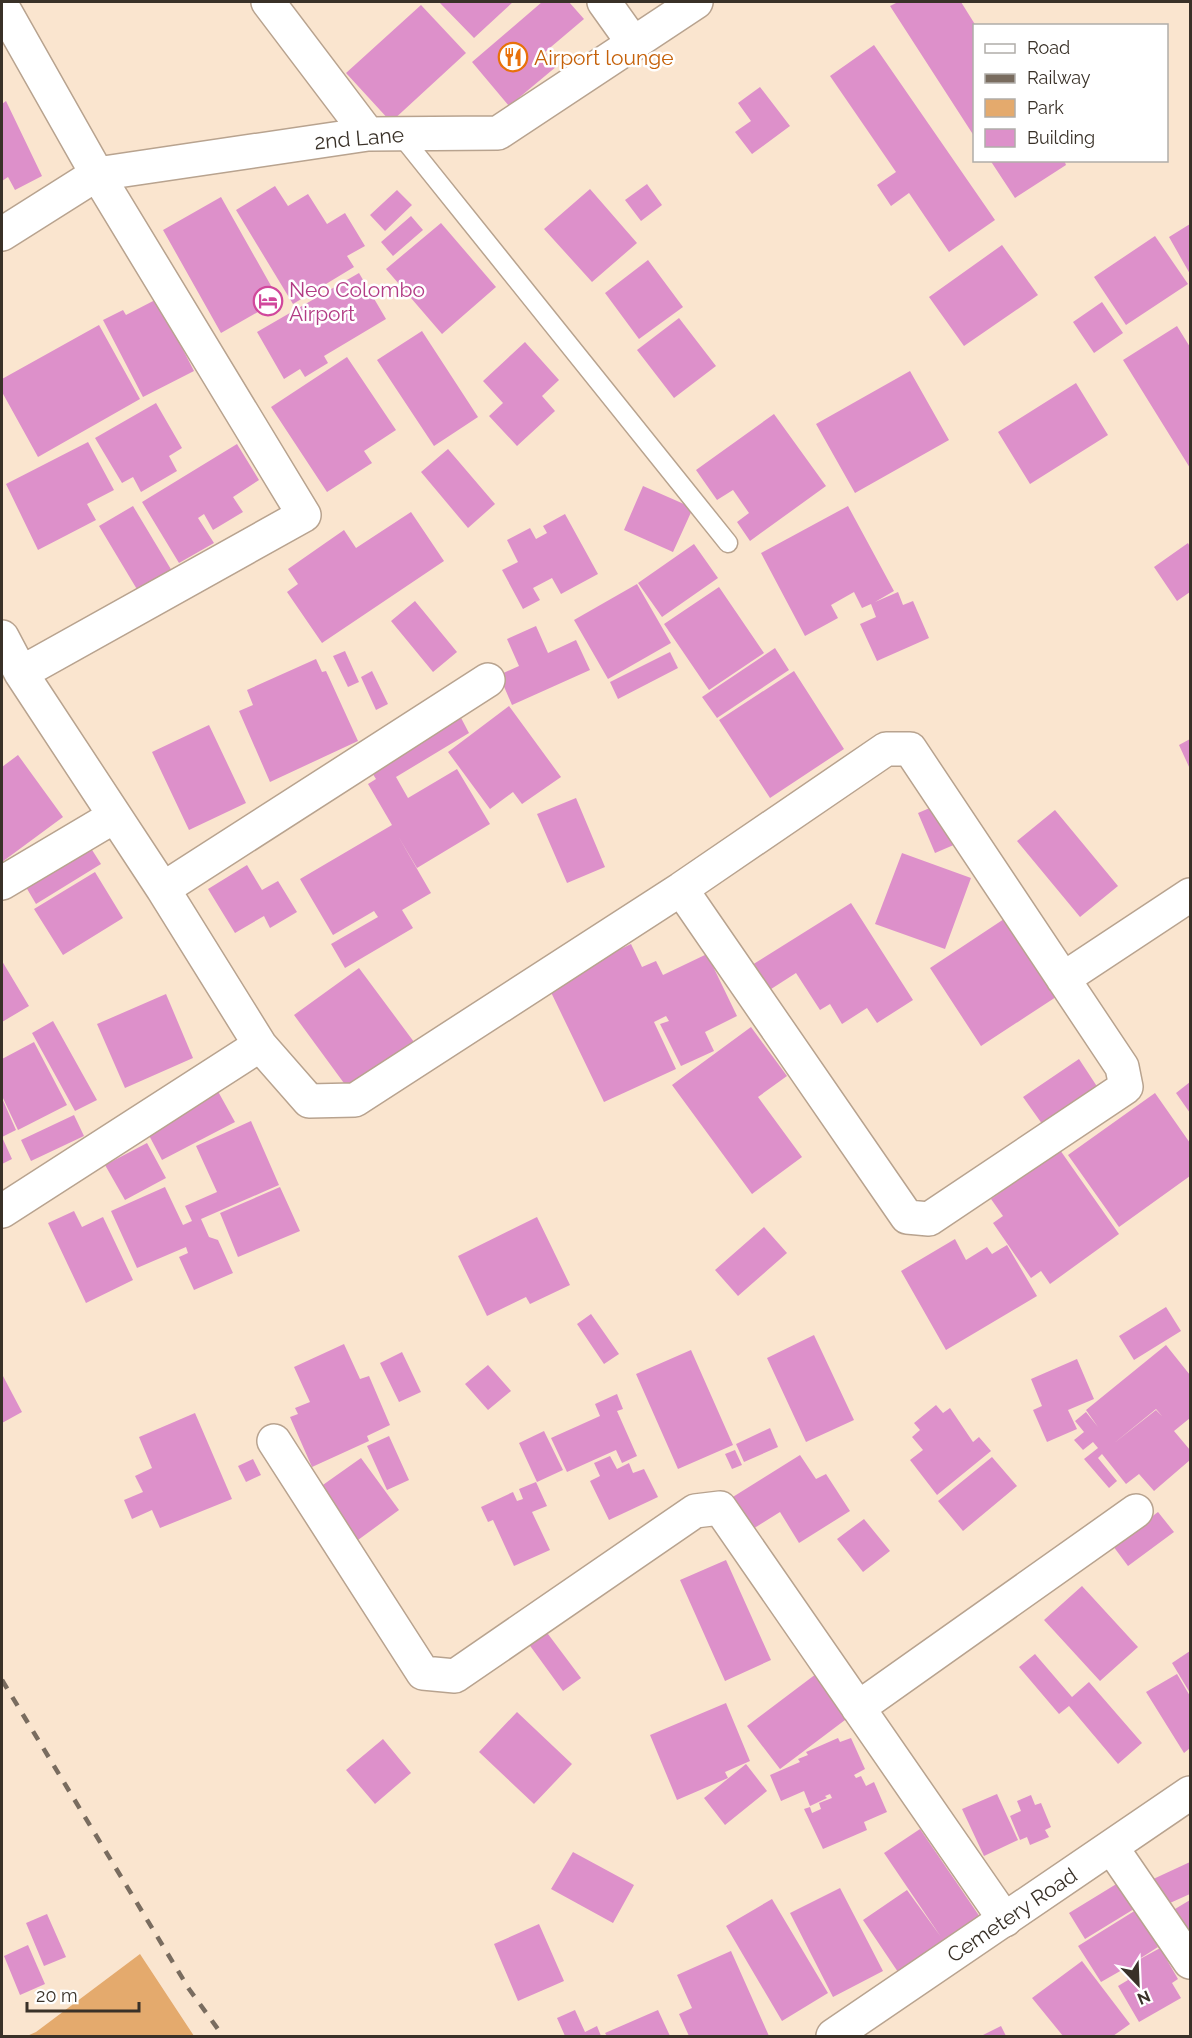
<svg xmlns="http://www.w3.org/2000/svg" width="1192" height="2038" font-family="Raleway,sans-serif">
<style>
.green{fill:#e4aa6d}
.building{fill:#dd90ca;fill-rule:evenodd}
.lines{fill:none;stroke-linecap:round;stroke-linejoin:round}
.service-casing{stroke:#b8a38f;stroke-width:21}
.minor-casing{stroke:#b8a38f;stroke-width:36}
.tertiary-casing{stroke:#b8a38f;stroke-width:36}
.service{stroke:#fff;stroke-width:18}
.minor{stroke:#fff;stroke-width:33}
.tertiary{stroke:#fff;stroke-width:33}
.rail{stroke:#796c5f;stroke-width:4.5;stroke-dasharray:10 10;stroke-linecap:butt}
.labels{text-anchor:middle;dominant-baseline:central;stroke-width:5;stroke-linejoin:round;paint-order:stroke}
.food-label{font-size:21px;fill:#c56008;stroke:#fff;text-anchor:start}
.street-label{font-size:21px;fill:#393128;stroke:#fff}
.hotel-label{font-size:21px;fill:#b23c85;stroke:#fff;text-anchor:start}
</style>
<rect width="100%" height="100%" fill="#fae5cf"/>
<!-- green -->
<path class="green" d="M140,1954L194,2036H27L36,2032Z"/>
<!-- building -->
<path class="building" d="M439,2H513L474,38Z
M542,2H569L584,19L545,52L557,66L509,106L472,62Z
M898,2H961L976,26L974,136L890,6Z
M421,5L466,53L391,122L346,73Z
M874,45L995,220L949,252L909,193L891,206L877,185L896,172L830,76Z
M760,87L790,126L752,154L735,132L751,121L738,103Z
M6,101L42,176L15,190L8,177L2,181V104Z
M990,160H1064L1066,165L1015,198Z
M647,184L662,205L641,221L625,200Z
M275,186L288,206L308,194L327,224L345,213L365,246L347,256L354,267L293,304L236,210Z
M590,189L637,243L592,282L544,229Z
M397,190L412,205L385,231L370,215Z
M221,197L279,300L221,333L163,230Z
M411,216L423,230L393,256L381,242Z
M441,223L496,287L442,334L386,269Z
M1190,224V274L1169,237Z
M1155,236L1188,284L1126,325L1094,277Z
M1002,245L1038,295L964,346L929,297Z
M648,260L683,307L639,339L605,293Z
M359,273L386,319L324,356L328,363L305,377L300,369L284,379L257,332Z
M157,299L194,371L143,397L103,320L123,310L126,315Z
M1102,302L1123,333L1094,353L1073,322Z
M679,318L716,366L674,398L637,350Z
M99,325L140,399L38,457L2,392V379Z
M1177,326L1190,347V468L1123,360Z
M422,331L478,417L434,446L377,360Z
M525,342L559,380L542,396L555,411L517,446L489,416L503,403L483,381Z
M347,357L396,430L364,451L372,463L327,492L271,407Z
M910,371L949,440L855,493L816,424Z
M1076,383L1108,435L1030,484L998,432Z
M156,403L182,448L169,456L177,471L141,492L133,477L122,483L95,438Z
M774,414L826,486L750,541L737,522L749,513L733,490L717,500L696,470Z
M88,442L114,490L87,504L96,520L38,550L6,484Z
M237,444L259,480L233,497L243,512L213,530L204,514L198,518L214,543L179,563L142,502Z
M448,449L495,504L468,528L421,472Z
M643,486L693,508L673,552L624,530Z
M133,506L172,571L138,591L99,526Z
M848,506L894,591L875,602L898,592L903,605L913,601L929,638L877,661L860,624L876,617L871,604L862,608L854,592L831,605L838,618L805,636L761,553Z
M411,512L444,561L322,643L287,592L298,584L288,569L344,530L356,548Z
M565,514L598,574L561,594L552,578L533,588L540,600L523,609L502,570L518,562L507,540L530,528L536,539L547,533L543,526Z
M1188,543L1190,547V592L1177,601L1154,567Z
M694,544L718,578L662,617L638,583Z
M637,584L671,643L608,679L574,620Z
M719,587L764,653L709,690L664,624Z
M415,601L457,652L433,672L391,621Z
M536,626L548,653L576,640L590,670L512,705L499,675L519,666L507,639Z
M775,648L789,670L717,718L702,697Z
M345,651L359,682L348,687L333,656Z
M670,652L678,668L618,699L610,682Z
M316,659L322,672L326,671L358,741L270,782L239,711L253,705L247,690Z
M372,671L388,704L376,710L361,677Z
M794,671L844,749L770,798L719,720Z
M509,706L561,777L522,804L513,792L490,809L448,752Z
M459,714L469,733L396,777L408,798L457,769L490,824L417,868L398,836L431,893L402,910L413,928L345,968L331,944L378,917L374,911L333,935L300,879L392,825L368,784L376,779L369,768Z
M209,725L246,803L189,830L152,752Z
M1190,739V769L1179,745Z
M18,755L63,817L2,862V767Z
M576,798L605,867L567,883L537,814Z
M939,804L956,844L935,853L918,813Z
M1055,810L1118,886L1080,917L1017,841Z
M87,842L101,864L36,904L23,882Z
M902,853L971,878L945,949L875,924Z
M247,865L262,890L278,881L297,912L270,928L264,916L235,933L208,889Z
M95,872L123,918L63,955L34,909Z
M851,903L913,1000L877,1023L867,1008L842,1024L830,1004L820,1010L796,973L768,991L752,965Z
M1004,919L1056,997L981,1046L930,968Z
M631,944L642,967L656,961L663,975L707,954L737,1016L705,1032L714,1051L681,1066L660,1024L669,1021L666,1016L654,1022L676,1069L604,1102L547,984Z
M2,961L29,1006L2,1022Z
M359,968L414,1042L349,1090L294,1015Z
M166,994L193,1058L125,1088L97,1024Z
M53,1021L97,1100L75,1111L32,1033Z
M751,1027L787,1076L758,1097L802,1157L752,1194L672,1085Z
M34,1042L67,1105L18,1130L2,1096V1059Z
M1079,1059L1100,1091L1045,1128L1023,1097Z
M1190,1082V1113L1176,1093Z
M215,1086L235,1122L162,1160L143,1124Z
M1155,1093L1190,1143V1176L1119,1227L1068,1155Z
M2,1098L16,1130L2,1137L12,1159L2,1164Z
M74,1115L84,1136L31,1161L21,1140Z
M251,1121L279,1185L201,1219L209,1237L218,1240L233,1273L194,1290L179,1257L188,1253L186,1247L137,1268L111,1211L165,1187L192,1244L183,1225L192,1221L185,1206L217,1192L196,1146Z
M147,1143L166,1178L125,1200L105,1165Z
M1060,1150L1119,1234L1050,1284L1041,1271L1031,1278L993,1223L1003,1216L991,1199Z
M280,1187L300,1231L238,1257L220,1213Z
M74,1211L82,1227L103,1217L133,1280L86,1303L48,1223Z
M537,1217L570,1285L530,1304L526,1297L487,1316L458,1256Z
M764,1227L787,1253L738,1296L715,1270Z
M955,1239L966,1260L987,1247L992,1254L1007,1245L1037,1296L946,1350L901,1271Z
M1166,1307L1181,1331L1134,1360L1119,1336Z
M591,1314L619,1354L604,1364L577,1324Z
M814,1335L854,1420L806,1442L767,1358Z
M344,1344L360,1379L369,1376L390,1425L367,1436L369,1441L312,1467L290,1417L298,1414L295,1408L310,1402L294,1367Z
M1166,1345L1190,1375V1418L1174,1431L1190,1450V1460L1154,1491L1139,1474L1126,1484L1102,1454L1098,1458L1117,1481L1109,1488L1084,1459L1098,1448L1093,1442L1083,1450L1074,1440L1084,1432L1075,1421L1086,1412L1098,1427L1086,1410ZM1156,1409L1162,1416L1156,1410L1113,1444Z
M691,1350L733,1445L678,1469L636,1374Z
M402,1352L421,1392L399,1402L380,1363Z
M1077,1359L1094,1399L1068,1410L1077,1429L1047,1442L1033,1410L1042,1406L1031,1379Z
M488,1365L511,1391L488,1410L465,1384Z
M3,1376L22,1412L2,1423V1377Z
M617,1394L623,1409L617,1411L637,1456L622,1463L616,1450L567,1472L551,1438L600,1416L595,1404Z
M936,1405L943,1413L950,1408L973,1442L979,1437L991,1451L937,1495L910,1460L923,1450L912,1437L920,1430L914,1423Z
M195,1413L232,1499L160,1528L152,1510L132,1519L124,1500L143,1492L135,1476L152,1468L139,1437Z
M770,1428L778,1447L744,1462L736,1444Z
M544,1431L563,1470L537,1482L519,1443Z
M389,1436L409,1480L387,1490L367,1446Z
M735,1450L742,1465L732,1469L725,1454Z
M800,1455L816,1479L826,1474L850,1511L799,1543L780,1512L748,1532L728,1500Z
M610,1456L617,1469L629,1463L633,1473L644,1469L658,1497L609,1520L590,1481L600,1476L594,1463Z
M992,1457L1017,1486L963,1531L938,1501Z
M361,1458L399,1510L358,1540L320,1487Z
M253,1459L261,1475L246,1482L238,1466Z
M536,1482L547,1506L532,1512L550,1550L514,1566L493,1520L488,1522L481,1507L513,1492L517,1501L523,1499L519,1489Z
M1158,1512L1174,1532L1128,1566L1113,1546Z
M864,1519L890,1551L863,1572L837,1539Z
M726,1560L771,1660L725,1681L680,1580Z
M1082,1586L1138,1647L1100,1681L1044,1620Z
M545,1630L581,1678L563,1691L528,1643Z
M1190,1651V1693L1172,1663Z
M1035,1654L1072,1697L1089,1682L1142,1743L1118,1764L1069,1706L1059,1714L1019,1667Z
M816,1674L849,1717L780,1769L747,1726Z
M1177,1674L1190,1696V1748L1184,1753L1146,1692Z
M726,1703L750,1761L725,1772L728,1778L677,1800L650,1735Z
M517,1712L572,1764L534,1804L479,1752Z
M838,1738L840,1742L851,1738L865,1769L854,1775L856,1778L861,1776L866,1786L874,1782L887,1812L864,1822L867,1830L823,1849L804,1809L810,1807L812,1813L821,1809L819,1803L832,1798L830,1794L825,1796L827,1798L810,1806L804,1791L781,1801L770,1775L800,1762L798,1759L808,1755L806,1752Z
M383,1739L411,1773L375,1804L346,1770Z
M746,1764L767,1791L725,1825L704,1798Z
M997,1794L1018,1840L984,1856L962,1809Z
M1031,1795L1035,1805L1041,1803L1051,1827L1045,1830L1049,1837L1030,1845L1027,1837L1020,1840L1010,1816L1021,1811L1017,1801Z
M920,1829L980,1917L900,1975L863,1920L907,1890L941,1937L884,1853Z
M573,1852L634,1885L613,1923L551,1889Z
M1190,1862V1894L1161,1907L1149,1881Z
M1118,1883L1134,1909L1085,1939L1069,1913Z
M840,1888L883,1971L833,1997L790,1913Z
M772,1899L828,1993L782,2021L726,1926Z
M1190,1900V1947L1170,1912Z
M1136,1910L1158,1947L1133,1963L1160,1948L1178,1979L1172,1983L1181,1998L1139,2022L1118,1986L1128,1980L1122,1970L1101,1982L1078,1946Z
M47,1914L66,1957L44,1966L26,1923Z
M539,1924L564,1981L518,2001L494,1944Z
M28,1945L45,1984L20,1995L4,1956Z
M731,1951L769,2036H689L679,2014L692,2008L677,1975Z
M1082,1961L1130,2024L1113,2036H1063L1032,1998Z
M575,2010L585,2032L597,2026L601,2036H565L557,2018Z
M658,2010L670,2036H607L605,2033Z
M1001,2026L1006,2036H981Z"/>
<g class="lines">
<!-- service casing -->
<g class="service-casing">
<path id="service" d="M399,133L728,543"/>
</g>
<!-- minor casing -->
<g class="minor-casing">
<path id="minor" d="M268,2L368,134
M604,2L634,44
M2,6L97,174L304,515L21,673
M2,234L97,174L368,134L498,133L696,2
M2,637L21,673L163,889L260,1045L309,1101L355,1100L681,889L886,749H910L1122,1067L1126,1087L929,1219L907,1217L681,889
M2,883L115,816
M163,889L488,680
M1063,979L1190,895
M2,1211L260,1045
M274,1441L423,1673L455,1676L695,1511L720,1508L1005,1920
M858,1708L1136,1511
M1112,1848L1190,1962"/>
</g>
<!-- tertiary casing -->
<g class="tertiary-casing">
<path id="tertiary" d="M833,2036L1190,1793"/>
</g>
<!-- service -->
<use href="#service" class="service"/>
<!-- minor -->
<use href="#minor" class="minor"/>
<!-- tertiary -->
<use href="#tertiary" class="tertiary"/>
<!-- rail -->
<path class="rail" d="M2,1680L189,1989L223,2036"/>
</g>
<!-- icons -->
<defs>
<g id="restaurant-ring" transform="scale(1.5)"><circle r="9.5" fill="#fff" stroke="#e8710a" stroke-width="1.5"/><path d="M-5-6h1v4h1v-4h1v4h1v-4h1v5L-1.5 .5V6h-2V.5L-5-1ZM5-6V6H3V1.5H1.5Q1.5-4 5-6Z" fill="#e8710a"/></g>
<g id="hotel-ring" transform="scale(1.5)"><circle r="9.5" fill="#fff" stroke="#d1479c" stroke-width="1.5"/><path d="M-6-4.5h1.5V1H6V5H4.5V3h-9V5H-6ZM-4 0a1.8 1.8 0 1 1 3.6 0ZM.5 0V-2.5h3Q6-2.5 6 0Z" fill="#d1479c"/></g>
</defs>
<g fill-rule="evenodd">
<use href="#restaurant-ring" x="513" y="57"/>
<use href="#hotel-ring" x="268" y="301"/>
</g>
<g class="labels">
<!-- food labels -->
<g class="food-label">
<text x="534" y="57">Airport lounge</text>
</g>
<!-- street labels -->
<g class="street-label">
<text transform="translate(359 138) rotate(-5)">2nd Lane</text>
<text transform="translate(1012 1915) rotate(-34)">Cemetery Road</text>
</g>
<!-- hotel labels -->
<g class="hotel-label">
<text x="289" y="289">Neo Colombo<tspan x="289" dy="24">Airport</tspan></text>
</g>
</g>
<!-- border -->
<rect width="1192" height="2038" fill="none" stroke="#393128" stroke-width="6"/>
<!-- legend -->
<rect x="973" y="24" width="195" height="138" fill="#ffffff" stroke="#b0ada9" stroke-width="1.5"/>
<rect x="985" y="44" width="30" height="9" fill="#ffffff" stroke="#b0ada9" stroke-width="1.5"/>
<text x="1027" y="54" font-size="18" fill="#393128">Road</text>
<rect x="985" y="74" width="30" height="9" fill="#796c5f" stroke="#b0ada9" stroke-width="1.5"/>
<text x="1027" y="84" font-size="18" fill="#393128">Railway</text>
<rect x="985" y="99" width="30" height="18" fill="#e4aa6d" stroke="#b0ada9" stroke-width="1.5"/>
<text x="1027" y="114" font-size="18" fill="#393128">Park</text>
<rect x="985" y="129" width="30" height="18" fill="#dd90ca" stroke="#b0ada9" stroke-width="1.5"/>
<text x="1027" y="144" font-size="18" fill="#393128">Building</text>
<!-- north arrow -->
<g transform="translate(1138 1984) rotate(157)" stroke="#ffffff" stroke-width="4.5" paint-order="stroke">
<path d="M0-4.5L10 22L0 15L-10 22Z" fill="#393128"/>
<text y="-9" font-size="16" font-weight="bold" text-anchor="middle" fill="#393128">N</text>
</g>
<!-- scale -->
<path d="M27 2002v9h112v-9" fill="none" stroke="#393128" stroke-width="3"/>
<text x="36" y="2002" font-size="18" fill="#393128" stroke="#ffffff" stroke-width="4.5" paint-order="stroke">20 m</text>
</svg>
